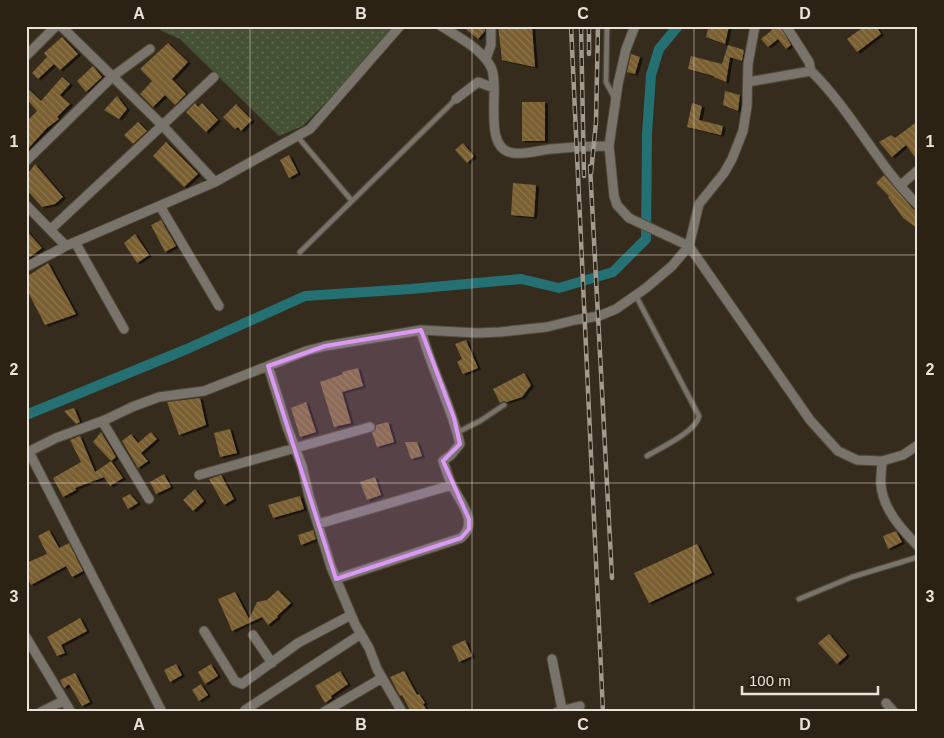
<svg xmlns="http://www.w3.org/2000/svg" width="944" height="738" font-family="Arial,sans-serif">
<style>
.grass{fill:url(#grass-dots)}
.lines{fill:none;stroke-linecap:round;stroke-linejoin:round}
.canal{stroke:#257072;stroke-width:10}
.building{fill:url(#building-back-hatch);filter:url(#shadow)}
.service-casing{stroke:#53493b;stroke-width:7}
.minor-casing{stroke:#53493b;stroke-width:11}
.service{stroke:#78746c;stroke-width:4.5}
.minor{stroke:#78746c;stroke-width:9}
.rail-casing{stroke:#a19a8e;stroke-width:4.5}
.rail{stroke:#2c2214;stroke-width:2.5;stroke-dasharray:8;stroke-linecap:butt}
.marked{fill:#db99f5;fill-opacity:0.2;stroke:#db99f5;stroke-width:4;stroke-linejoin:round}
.grid{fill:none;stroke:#e9e3da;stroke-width:1;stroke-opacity:0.55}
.neatline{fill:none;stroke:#e9e3da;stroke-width:2}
.grid-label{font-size:16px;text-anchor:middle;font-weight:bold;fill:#e9e3da}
</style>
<defs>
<pattern id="grass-dots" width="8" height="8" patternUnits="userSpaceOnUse" patternTransform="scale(1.25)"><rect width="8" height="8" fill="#445135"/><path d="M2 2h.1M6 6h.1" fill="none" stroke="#5f6a52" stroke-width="1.8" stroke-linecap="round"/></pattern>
<pattern id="building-back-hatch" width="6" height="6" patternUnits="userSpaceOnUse" patternTransform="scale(1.25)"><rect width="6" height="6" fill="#795e30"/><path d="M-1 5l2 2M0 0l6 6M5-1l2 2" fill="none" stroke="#8c754d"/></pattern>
<filter id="shadow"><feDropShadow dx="3" dy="1.5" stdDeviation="0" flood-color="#0009"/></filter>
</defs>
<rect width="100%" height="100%" fill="#362c1d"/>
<!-- grass -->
<path class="grass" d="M156,26H394L373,54L303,126L279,136L180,39L162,31Z"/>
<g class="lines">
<!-- canal -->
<path class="canal" d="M26,415L187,349L305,296L411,289L521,279L559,288L613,272L646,239L647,134L651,75L659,49L678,26"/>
</g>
<!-- building -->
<path class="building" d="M462,26H485V31L478,39Z
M498,26H532L535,67L502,60Z
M709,26H729L725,44L706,37Z
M769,26H780L791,45L786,49L778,39L768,47L761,39L772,30Z
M865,26H876L881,34L857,52L847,39Z
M62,37L78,54L60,70L54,64L38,79L32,73L47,57L44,53Z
M168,43L188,62L172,79L186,94L175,105L165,95L153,107L140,94L152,81L140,69Z
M728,45L744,50L742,61L730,57L726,82L714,77V76L688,69L691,56L722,64Z
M631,54L640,57L635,74L627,72Z
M93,66L102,77L86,92L77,81Z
M62,77L70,84L60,95L70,104L57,117L59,119L47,128L26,151V122L37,111L26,98V87L41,101Z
M725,91L740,95L738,111L723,105Z
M117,96L127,109L119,119L104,110Z
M522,102H545V141H522Z
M195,103L198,107L202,103L218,120L206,132L186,112Z
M692,103L702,106L699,120L723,126L721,135L687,127Z
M236,104L252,120L241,131L238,127L235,129L223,117Z
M918,121V161L906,145L892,157L879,142L891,135L895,138Z
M138,122L147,131L133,144L124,135Z
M166,142L198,174L184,187L153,156Z
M463,143L474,156L467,163L455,150Z
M289,155L298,173L289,178L280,160Z
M35,164L63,197L55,204L42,207L26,189V176Z
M884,175L913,209L918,211V229L903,218L888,197L889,196L876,183Z
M513,183L536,185L534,217L511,215Z
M161,220L176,246L165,252L151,225Z
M26,230L42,248L26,260Z
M135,234L149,255L137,263L124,243Z
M48,263L76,314L45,325L26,288V277Z
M466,340L478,368L463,374L457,362L462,359L455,344Z
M358,368L363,386L342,392L351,423L334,427L320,382L343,374L342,372Z
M524,373L531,385L522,397L507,402L504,401L500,403L493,389Z
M200,398L206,425L179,435L167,402Z
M306,402L316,432L300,437L291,408Z
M74,408L80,422L76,424L64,411Z
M388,422L394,442L377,447L372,433L376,429V425Z
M230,429L237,453L220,457L214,433Z
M101,432L116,457L111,461L93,442Z
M151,432L157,439L141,453L148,461L138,468L122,441L131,434L138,443Z
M80,436L95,472L111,461L123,478L110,486L104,477L75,488L76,490L63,497L53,478L81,462L70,440Z
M405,442H417L422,456L411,459Z
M164,474L171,487L156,494L150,482Z
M221,475L234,499L224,505L209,479Z
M375,477L381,495L367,500L360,482Z
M195,489L204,501L193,511L183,500Z
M130,494L138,503L128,509L122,498Z
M300,496L304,509L273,518L268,505Z
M49,530L59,548L69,543L83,571L72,577L66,566L31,585L26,575V563L47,554L38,536Z
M313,530L316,539L301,545L298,535Z
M896,531L902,542L888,549L883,536Z
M697,544L712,573L649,603L634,573Z
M278,590L291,603L277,616L278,617L268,625L262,617L232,631L218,599L235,592L249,619L257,602L267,600Z
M80,618L87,631L61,645L65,653L57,656L47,637Z
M829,634L847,655L837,664L818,643Z
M465,640L472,656L459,662L452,646Z
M176,664L182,675L170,682L164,670Z
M211,664L218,676L205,684L198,672Z
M340,671L348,684L331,696L332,698L325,703L315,686Z
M404,671L417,695L419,694L425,703L423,704L428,712H411L402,695L400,696L390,677Z
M75,673L90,702L82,706L69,684L64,688L60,680Z
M201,684L208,695L199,701L192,690Z"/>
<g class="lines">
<!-- service casing -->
<g class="service-casing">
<path id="service" d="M607,26L606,82L615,99
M297,136L352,201
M300,252L456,99
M636,296L699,416C697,431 660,448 647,456
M458,432L480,421L504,405
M799,599L852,577L918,557"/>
</g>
<!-- minor casing -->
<g class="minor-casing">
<path id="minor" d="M61,26L162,125L215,182
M441,26C458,37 481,48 491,67C501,88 481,149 513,153C523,155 541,150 551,149C570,147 590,146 609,146
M635,26L626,49L618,84L609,146L614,196L617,205L629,218L689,246L810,420L838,451L857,460L882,461L903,455L918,445
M786,26L809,62L811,71
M26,56L56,26
M486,59L491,45V26
M748,82L811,71C852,111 877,165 918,205
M456,99L478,82L494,88
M26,161L112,77L150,49
M901,185L918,170
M26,205L66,246
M160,206L219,306
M51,229L214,77
M75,242L124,329
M26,267L66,246L215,182L310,129L400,26
M268,366L287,427L302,466L309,496L331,567L355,624L369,648L377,669L402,712
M102,421L149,499
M29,452L162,712
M26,453L56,438L105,420L132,407L159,397L204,391L306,351L325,346L421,330L477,333L500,332L547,327L575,320L599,316L616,309L646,288L672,266L689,246L699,204L724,173L732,159L743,131L747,106L748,64L755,26
M882,461C882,469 880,478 881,485C883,509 902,530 918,546
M199,475L370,427
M318,524L452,485
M336,579L461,538C480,522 459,501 451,483C448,476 446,469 443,461L451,455L460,444C451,404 431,369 421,330
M204,631L235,681L242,684L298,643L351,615
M253,635L272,663
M26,637L71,712
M552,659L562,709
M886,703L894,712
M245,710L361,634
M41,712L63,701
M324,712L382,678
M557,712L580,706"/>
</g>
<!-- service -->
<use href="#service" class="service"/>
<!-- minor -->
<use href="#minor" class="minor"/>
<!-- rail casing -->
<g class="rail-casing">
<path id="rail" d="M571,26L603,712
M581,26L584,176
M589,26V54
M590,166L612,578
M591,173L596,122L598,26"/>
</g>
<!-- rail -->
<use href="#rail" class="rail"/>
</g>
<!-- marked area -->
<path class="marked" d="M421,330L454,418L460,444L443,461L469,519V529L461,538L336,579L268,366L325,346Z"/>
<!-- grid -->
<path class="grid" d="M250,26V712M472,26V712M694,26V712M26,255H918M26,483H918"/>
<!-- border -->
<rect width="944" height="738" fill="none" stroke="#2c2214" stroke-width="55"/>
<!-- scale -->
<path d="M742 686v8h136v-8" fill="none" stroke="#e9e3da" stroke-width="2.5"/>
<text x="749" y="686" font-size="15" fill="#e9e3da" stroke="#2c2214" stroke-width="4" paint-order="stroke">100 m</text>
<rect x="28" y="28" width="888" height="682" class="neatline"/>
<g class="grid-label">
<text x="139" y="19">A</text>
<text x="361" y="19">B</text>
<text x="583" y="19">C</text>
<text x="805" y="19">D</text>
<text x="14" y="147">1</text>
<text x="930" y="147">1</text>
<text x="14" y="375">2</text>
<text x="930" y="375">2</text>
<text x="14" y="602">3</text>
<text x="930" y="602">3</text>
<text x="139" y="730">A</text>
<text x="361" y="730">B</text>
<text x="583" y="730">C</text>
<text x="805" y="730">D</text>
</g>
</svg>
